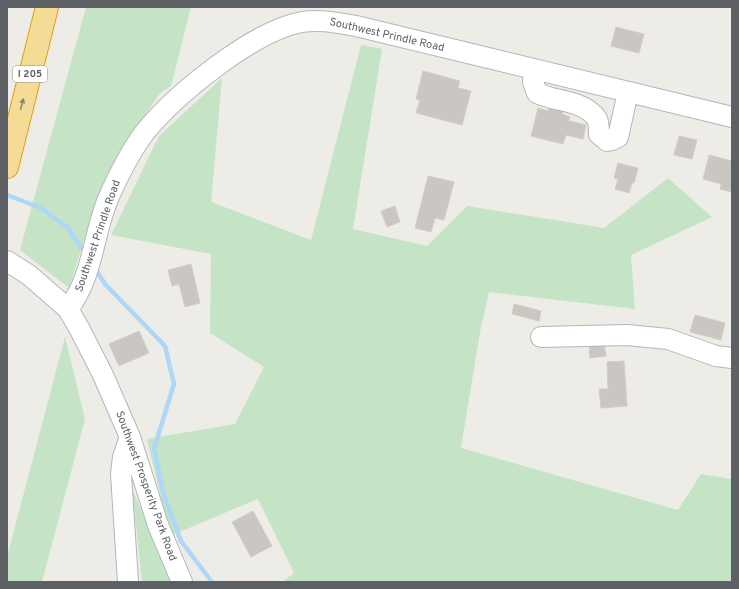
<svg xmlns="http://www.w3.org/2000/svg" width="739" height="589" font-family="Overpass,sans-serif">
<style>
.green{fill:#c5e4c5}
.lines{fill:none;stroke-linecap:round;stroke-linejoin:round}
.stream{stroke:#acd7f8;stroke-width:4.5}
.building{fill:#cac7c2;stroke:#d3cec5}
.minor-casing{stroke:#b3b6b9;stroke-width:22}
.highway-casing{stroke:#e1a014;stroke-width:24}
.minor{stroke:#fff;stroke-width:20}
.highway{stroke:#f4dc97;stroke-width:22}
.oneway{fill:#8a8674}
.labels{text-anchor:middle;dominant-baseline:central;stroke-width:4;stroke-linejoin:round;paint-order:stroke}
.shield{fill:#fff;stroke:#8e9093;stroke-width:1}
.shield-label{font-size:10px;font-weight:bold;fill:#5d6165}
.street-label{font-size:11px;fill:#5d6165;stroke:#fff}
</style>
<rect width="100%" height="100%" fill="#eeece6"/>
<!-- green -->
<path class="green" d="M86,7H191L171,86L160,93L129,139L98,195L69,288L20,250Z
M361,45L382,49L353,229L427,246L467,206L604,228L668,178L712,217L631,255L635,309L489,292L480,332L461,448L678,510L701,474L732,479V582H282L294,573L258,499L170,536L147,439L235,424L264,367L210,333L211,254L111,235L159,136L222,78L211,202L311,240Z
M65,337L85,419L42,582H7V557Z
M132,489L173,582H142Z"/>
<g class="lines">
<!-- stream -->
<path class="stream" d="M7,195L41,208L67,227L82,249
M98,273L105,284L165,346L174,384L154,449L164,496L181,541L212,582"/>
</g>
<!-- building -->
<path class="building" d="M616,27L644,34L639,53L611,46Z
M423,71L460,81L458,88L471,91L462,125L416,113L420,100L416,99Z
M550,106L563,110L562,114L570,117L569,121L586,125L583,139L566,135L563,144L531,136L538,108L548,111Z
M679,136L697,140L692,159L674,155Z
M709,155L732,161V192L720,189L721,184L703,179Z
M618,163L638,168L634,183H632L629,193L615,189L618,179L614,178Z
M428,176L454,182L444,220L435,218L431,232L415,228Z
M395,206L400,222L387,227L381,211Z
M191,264L200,303L185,307L179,284L172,286L168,270Z
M514,304L541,311L539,321L512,314Z
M695,315L725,323L721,340L690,332Z
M139,331L149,353L119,366L109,344Z
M604,343L606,356L590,358L589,345Z
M624,361L627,406L601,408L599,389H608L607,362Z
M253,511L272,546L251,557L232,522Z"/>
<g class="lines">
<!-- minor casing -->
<g class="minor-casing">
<path id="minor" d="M534,69L533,82L537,93C555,102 585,100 597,119C599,123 599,130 599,134L607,141L612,140L618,137L628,92
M7,261L29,275L68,309L79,328L103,375L130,437L158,525L182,582
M68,309C93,277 93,235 108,199C118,176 130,152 145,132C176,94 253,31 302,22C320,19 338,23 356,26L732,117
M541,337L627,335L668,339L716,356L732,358
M128,582L121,474L123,457L130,437"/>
</g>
<!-- highway casing -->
<g class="highway-casing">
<path id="highway" d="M7,167L47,7"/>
</g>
<!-- minor -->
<use href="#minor" class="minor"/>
<!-- highway -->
<use href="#highway" class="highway"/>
</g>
<!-- one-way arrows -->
<defs><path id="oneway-solid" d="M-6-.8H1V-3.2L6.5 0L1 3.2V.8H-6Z"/></defs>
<use class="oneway" href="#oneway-solid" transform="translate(22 104) rotate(-76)"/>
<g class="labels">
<!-- shield labels -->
<rect class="shield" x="13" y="66" width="34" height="16" rx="3"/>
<g class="shield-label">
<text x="30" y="74">I 205</text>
</g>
<!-- street labels -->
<g class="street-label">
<text transform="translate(387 35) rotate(13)">Southwest Prindle Road</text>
<text transform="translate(98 236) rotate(-71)">Southwest Prindle Road</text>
<text transform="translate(146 486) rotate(70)">Southwest Prosperity Park Road</text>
</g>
</g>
<!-- border -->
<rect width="739" height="589" fill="none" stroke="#5d6165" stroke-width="16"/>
</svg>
